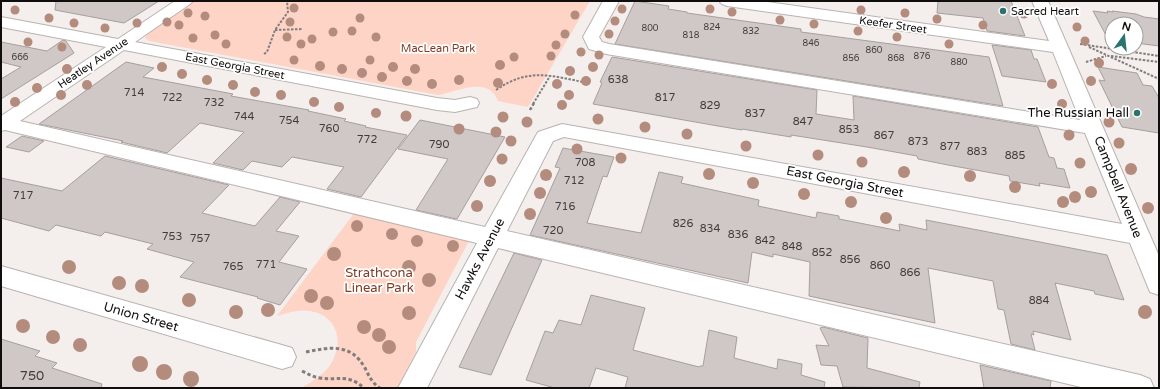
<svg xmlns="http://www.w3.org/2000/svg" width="1160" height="389" font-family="'Varela Round',sans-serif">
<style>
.green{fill:#fed4c6}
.building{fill:#cfc8c6;stroke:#a59f9d}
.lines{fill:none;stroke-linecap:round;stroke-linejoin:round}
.minor-casing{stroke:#b9b3b1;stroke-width:2}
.path-far2{stroke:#817d7c;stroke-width:2;stroke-dasharray:2.5 1.5;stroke-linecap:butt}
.path-far1{stroke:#817d7c;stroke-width:2.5;stroke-dasharray:3 2;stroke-linecap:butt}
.path{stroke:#817d7c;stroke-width:3;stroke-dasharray:3.5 2.5;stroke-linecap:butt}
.minor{fill:#fff;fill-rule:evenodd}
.tree{fill:#b48c7e}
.poi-dot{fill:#2a736e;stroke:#fff;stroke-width:1.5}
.labels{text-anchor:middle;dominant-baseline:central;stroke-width:3.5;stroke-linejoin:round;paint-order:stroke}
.far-number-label{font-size:9px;fill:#403c3b}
.far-poi-label{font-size:11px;fill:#100e0d;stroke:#fff;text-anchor:start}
.far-street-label{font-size:11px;fill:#100e0d;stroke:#fff}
.far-park-label{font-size:11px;fill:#803c24;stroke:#fff}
.number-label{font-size:11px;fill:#403c3b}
.poi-label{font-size:13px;fill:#100e0d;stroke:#fff;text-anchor:end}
.street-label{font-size:13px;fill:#100e0d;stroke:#fff}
.park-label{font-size:13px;fill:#803c24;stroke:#fff}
.near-number-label{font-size:13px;fill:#403c3b}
</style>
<rect width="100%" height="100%" fill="#f4eeec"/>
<!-- green -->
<path class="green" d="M195,1H590L528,107L498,101C489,75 457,92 438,95L149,41L145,38L148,33Z
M355,212L470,239L416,342V352L398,388H301C313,381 327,373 333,360C344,338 335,315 310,311C299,309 287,313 277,316Z"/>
<!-- building -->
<path class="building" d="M56,1H159L124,23L55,10Z
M635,1L669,6L668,9L687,12V13L801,29V32L989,57L1003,106L615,44Z
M938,1H1011L1025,36L987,31L983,18L937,13Z
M1093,11L1108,13L1107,11L1113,12L1112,11L1136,14L1144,17L1159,19V46L1136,43V24H1112V40L1108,39Z
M63,40L66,41L74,53L1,99V79L21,67L1,62V42L47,51Z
M992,45L1031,50L1034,59H1037L1046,82L1002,76Z
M612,57L817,90L816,114L854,120L853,96L1038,127L1049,157L1054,158L1057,168L1064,169L1070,188L1039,183L1040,186L1010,181L1009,176L948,165L918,159L917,156L867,147L791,135V137L742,129V130L718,126L593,104L602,83L600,82Z
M126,62L154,68L143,77L233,94L231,96L309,110L308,111L346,119L344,121L366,126L365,127L407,135L361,197L327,189L344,167L292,157L282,167L252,161L243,170L213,163L244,132L200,123L167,153L121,142L123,141L39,124Z
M1098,67L1137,73L1143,85L1152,86L1159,98V133L1122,127L1099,80L1105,81Z
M420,120L505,137L457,219L416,210L448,159L398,149Z
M22,136L44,141L29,152L6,147Z
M563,148L614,157L607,177L603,176L587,223L641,233L659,172L683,177L681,183L759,200L758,206L816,218L817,212L839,216V219L900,231L899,224L927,230L926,220L1107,255L1124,300L1095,294L1094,291L1055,283L1071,340L1033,331L1034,335L1031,334L1035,350L1011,344L1004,310L998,309L993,281L928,268L935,323L809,296L810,262L773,254V257L752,252L748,283L530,235L560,168L555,167Z
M105,156L229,185L202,213L255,226L280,197L300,202L276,231L299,236L279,262L307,269L280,305L257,298L258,297L180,277L194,262L147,249L153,244L105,232L101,236L56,225L49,231L1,218V178L62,191Z
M514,253L542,260L491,375L459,367Z
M591,295L645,308L633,350L699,367L700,366H703L709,330L737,337L734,358L777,369L778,359L802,364L801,375L825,382L824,388H625L628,377L596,368L589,388H555L526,380L545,331L553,333L559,320L581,325Z
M823,327L868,338L867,368L920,382L919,388L843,387L837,366L821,365L816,345L829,346L820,328Z
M1,339L40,351L35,356L57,363L52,368L102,384L101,388H1Z
M980,365L1051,381L1050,388H984Z"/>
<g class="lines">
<!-- minor casing -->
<g class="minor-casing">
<path id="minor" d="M175,1H193L190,4L135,42L437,98L455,100L470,97L477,99L479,103L477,107L455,112L437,110L124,50L20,121L485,227L538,132L562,124L1122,224L1085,133L606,54L589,49L583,37L603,1H619L599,37L602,42L609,44L1080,120L1053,52L727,6L722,4L719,1H760L1049,41L1032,1H1048L1159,256V295L1150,292L1130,243L564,137L553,141L507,231L1140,375L1150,379L1154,388H1085L498,248L427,388H398L477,243L5,130L1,131V116L106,47L1,27V17L118,39Z
M1,266L282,345L292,348L296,357L292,366L282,369L1,286Z"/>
</g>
<!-- path-far2 -->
<path class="path-far2" d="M275,30L303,29
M1080,44L1159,56
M1089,47L1159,79
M264,54L267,52L275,30L288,12L287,1
M1111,56L1159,62
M1086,62L1106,56
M496,90C529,67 552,76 588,83
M533,104L550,76"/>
<!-- path-far1 -->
<path class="path-far1" d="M530,110L534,103"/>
<!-- path -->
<path class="path" d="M306,352C330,347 351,343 365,368C369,376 372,383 380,388
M302,371C308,374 313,377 320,378C339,381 347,373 364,388"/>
<!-- minor -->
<use href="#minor" class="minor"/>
</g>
<!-- trees -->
<g class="tree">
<circle cx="294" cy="8" r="4.5"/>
<circle cx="622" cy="9" r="4.5"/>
<circle cx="710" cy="9" r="4.5"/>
<circle cx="15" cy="10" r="4.5"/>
<circle cx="861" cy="10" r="4.5"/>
<circle cx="732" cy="12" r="4.5"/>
<circle cx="188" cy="13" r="4.5"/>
<circle cx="905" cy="13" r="4.5"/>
<circle cx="1024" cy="14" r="4.5"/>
<circle cx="575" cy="15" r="4.5"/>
<circle cx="205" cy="16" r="4.5"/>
<circle cx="49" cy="18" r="4.5"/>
<circle cx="360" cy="18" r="4.5"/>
<circle cx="937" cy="19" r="4.5"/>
<circle cx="780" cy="20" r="4.5"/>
<circle cx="615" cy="21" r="4.5"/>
<circle cx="167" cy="22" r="4.5"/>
<circle cx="290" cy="22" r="4.5"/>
<circle cx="74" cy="23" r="4.5"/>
<circle cx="137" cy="23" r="4.5"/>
<circle cx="814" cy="24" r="4.5"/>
<circle cx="179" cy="25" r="4.5"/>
<circle cx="983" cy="25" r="4.5"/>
<circle cx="1077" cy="27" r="4.5"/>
<circle cx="105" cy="28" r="4.5"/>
<circle cx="352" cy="31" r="4.5"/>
<circle cx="858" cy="31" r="4.5"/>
<circle cx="333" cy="32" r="4.5"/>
<circle cx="565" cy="34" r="4.5"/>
<circle cx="609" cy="34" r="4.5"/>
<circle cx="215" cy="35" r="4.5"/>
<circle cx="287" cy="37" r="4.5"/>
<circle cx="376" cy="37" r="4.5"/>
<circle cx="897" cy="37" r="4.5"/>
<circle cx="193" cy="38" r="4.5"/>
<circle cx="312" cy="39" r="4.5"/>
<circle cx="1085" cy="41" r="4.5"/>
<circle cx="28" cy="42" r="4.5"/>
<circle cx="226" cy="44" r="4.5"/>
<circle cx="301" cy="44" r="4.5"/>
<circle cx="949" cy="44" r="4.5"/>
<circle cx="556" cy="45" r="4.5"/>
<circle cx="62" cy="47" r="4.5"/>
<circle cx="581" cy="52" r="4.5"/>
<circle cx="599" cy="55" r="4.5"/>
<circle cx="551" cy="56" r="4.5"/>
<circle cx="514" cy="57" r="4.5"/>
<circle cx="294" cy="60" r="4.5"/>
<circle cx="370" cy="60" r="4.5"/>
<circle cx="1099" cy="63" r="5"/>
<circle cx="500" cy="65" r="5"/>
<circle cx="320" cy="66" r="5"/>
<circle cx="162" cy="67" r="5"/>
<circle cx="393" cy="67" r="5"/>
<circle cx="593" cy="67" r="5"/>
<circle cx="67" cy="69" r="5"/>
<circle cx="342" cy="69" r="5"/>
<circle cx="415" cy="69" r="5"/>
<circle cx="570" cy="71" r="5"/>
<circle cx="362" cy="73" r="5"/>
<circle cx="182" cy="74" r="5"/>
<circle cx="382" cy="77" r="5"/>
<circle cx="207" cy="80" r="5"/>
<circle cx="459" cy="80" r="5"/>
<circle cx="407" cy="81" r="5"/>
<circle cx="586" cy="81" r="5"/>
<circle cx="1091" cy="81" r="5"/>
<circle cx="498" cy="83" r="5"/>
<circle cx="432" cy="84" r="5"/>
<circle cx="557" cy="84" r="5"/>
<circle cx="1052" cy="84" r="5"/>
<circle cx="87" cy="85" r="5"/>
<circle cx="233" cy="85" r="5"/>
<circle cx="37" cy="88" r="5"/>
<circle cx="255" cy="92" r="5"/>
<circle cx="61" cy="95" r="5"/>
<circle cx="281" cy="95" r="5"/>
<circle cx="569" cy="95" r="5"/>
<circle cx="15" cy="102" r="5"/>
<circle cx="314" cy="102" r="5"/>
<circle cx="1062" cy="104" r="5"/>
<circle cx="562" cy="105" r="5"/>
<circle cx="339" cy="107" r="5"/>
<circle cx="376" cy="113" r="5"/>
<circle cx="406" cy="116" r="5.5"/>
<circle cx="503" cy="117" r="5.5"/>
<circle cx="598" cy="119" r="5.5"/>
<circle cx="527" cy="122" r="5.5"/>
<circle cx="1109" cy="122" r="5.5"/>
<circle cx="645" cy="127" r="5.5"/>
<circle cx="459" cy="129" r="5.5"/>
<circle cx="496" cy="132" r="5.5"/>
<circle cx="687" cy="134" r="5.5"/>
<circle cx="1069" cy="135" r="5.5"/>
<circle cx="511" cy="141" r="5.5"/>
<circle cx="1119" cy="143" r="5.5"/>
<circle cx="746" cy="146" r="5.5"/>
<circle cx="577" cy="149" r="5.5"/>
<circle cx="818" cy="155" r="5.5"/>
<circle cx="621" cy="158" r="5.5"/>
<circle cx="502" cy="159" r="5.5"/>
<circle cx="862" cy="162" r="5.5"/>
<circle cx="1080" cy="163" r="5.5"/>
<circle cx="1131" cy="169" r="6"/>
<circle cx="904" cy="172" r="6"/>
<circle cx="709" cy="174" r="6"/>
<circle cx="546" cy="175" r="6"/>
<circle cx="970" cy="176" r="6"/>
<circle cx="490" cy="181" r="6"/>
<circle cx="753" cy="183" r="6"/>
<circle cx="1015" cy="187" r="6"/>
<circle cx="1091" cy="192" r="6"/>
<circle cx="540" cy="193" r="6"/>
<circle cx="804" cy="194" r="6"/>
<circle cx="1075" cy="197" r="6"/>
<circle cx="851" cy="202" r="6"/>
<circle cx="1063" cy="202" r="6"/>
<circle cx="477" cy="206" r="6"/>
<circle cx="1148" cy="208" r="6"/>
<circle cx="530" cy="214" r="6"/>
<circle cx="886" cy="218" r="6"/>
<circle cx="357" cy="226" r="6"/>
<circle cx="392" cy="234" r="6"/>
<circle cx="417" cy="241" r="6"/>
<circle cx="453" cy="246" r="6"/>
<circle cx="334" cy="254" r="7"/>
<circle cx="69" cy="267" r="7"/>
<circle cx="409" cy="267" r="7"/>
<circle cx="429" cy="280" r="7"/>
<circle cx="119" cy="283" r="7"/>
<circle cx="142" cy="286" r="7"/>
<circle cx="311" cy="296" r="7"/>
<circle cx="189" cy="300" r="7"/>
<circle cx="327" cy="303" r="7"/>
<circle cx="268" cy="310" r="7"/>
<circle cx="236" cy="312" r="7"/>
<circle cx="1145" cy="312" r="7"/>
<circle cx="409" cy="313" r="7"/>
<circle cx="23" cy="326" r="7"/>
<circle cx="364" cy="327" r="7"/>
<circle cx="379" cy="335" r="7"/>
<circle cx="53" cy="337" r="7"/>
<circle cx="80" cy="345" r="7"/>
<circle cx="389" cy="347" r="7"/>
<circle cx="140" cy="364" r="8"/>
<circle cx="164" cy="372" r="8"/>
<circle cx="191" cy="379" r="8"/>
</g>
<!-- markers -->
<g class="poi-dot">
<circle cx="1003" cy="11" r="4"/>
<circle cx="1137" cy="113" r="4"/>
</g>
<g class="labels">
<!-- far-number labels -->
<g class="far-number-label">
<text x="712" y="27">824</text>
<text x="650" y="28">800</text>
<text x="751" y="31">832</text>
<text x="691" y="35">818</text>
<text x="811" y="43">846</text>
<text x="874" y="50">860</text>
<text x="922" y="56">876</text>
<text x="20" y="57">666</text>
<text x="851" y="58">856</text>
<text x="896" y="58">868</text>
<text x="959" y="62">880</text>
</g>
<!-- far-poi labels -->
<g class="far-poi-label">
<text x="1011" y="11">Sacred Heart</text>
</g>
<!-- far-street labels -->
<g class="far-street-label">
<text transform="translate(893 25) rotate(8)">Keefer Street</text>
<text transform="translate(93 63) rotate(-34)">Heatley Avenue</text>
<text transform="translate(235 66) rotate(11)">East Georgia Street</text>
</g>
<!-- far-park labels -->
<g class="far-park-label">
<text x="438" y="48">MacLean Park</text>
</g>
<!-- number labels -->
<g class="number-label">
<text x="618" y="79">638</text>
<text x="134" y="92">714</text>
<text x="172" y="97">722</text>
<text x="665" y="97">817</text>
<text x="214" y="102">732</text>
<text x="710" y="105">829</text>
<text x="755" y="113">837</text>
<text x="244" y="116">744</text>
<text x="289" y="120">754</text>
<text x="803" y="121">847</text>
<text x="329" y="128">760</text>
<text x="849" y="129">853</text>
<text x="884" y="135">867</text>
<text x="367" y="139">772</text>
<text x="918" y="141">873</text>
<text x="439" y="144">790</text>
<text x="950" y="146">877</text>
<text x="977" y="151">883</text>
<text x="1015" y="155">885</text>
<text x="585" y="162">708</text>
<text x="574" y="180">712</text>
<text x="23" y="195">717</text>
<text x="565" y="206">716</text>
<text x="683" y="223">826</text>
<text x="710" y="228">834</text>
<text x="553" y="230">720</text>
<text x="738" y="234">836</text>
<text x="172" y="236">753</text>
<text x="200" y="238">757</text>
<text x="765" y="240">842</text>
<text x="792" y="246">848</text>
<text x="822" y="252">852</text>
<text x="850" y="259">856</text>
<text x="266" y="264">771</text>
<text x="880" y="265">860</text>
<text x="233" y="266">765</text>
<text x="910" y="272">866</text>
<text x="1039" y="300">884</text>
</g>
<!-- poi labels -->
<g class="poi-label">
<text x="1129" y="113">The Russian Hall</text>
</g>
<!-- street labels -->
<g class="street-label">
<text transform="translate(845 182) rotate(11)">East Georgia Street</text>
<text transform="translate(1118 187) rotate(68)">Campbell Avenue</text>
<text transform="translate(480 259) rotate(-62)">Hawks Avenue</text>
<text transform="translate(141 317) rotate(16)">Union Street</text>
</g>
<!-- park labels -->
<g class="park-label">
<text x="379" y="273">Strathcona<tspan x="379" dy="15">Linear Park</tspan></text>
</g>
<!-- near-number labels -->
<g class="near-number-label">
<text x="32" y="376">750</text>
</g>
</g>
<!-- border -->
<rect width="1160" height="389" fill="none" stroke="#100e0d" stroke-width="4"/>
<!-- north arrow -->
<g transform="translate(1124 36) rotate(15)"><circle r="19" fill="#ffffff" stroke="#9f9f9e"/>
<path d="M0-3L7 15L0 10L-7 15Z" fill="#2a736e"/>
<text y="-6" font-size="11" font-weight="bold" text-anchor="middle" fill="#100e0d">N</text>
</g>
</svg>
